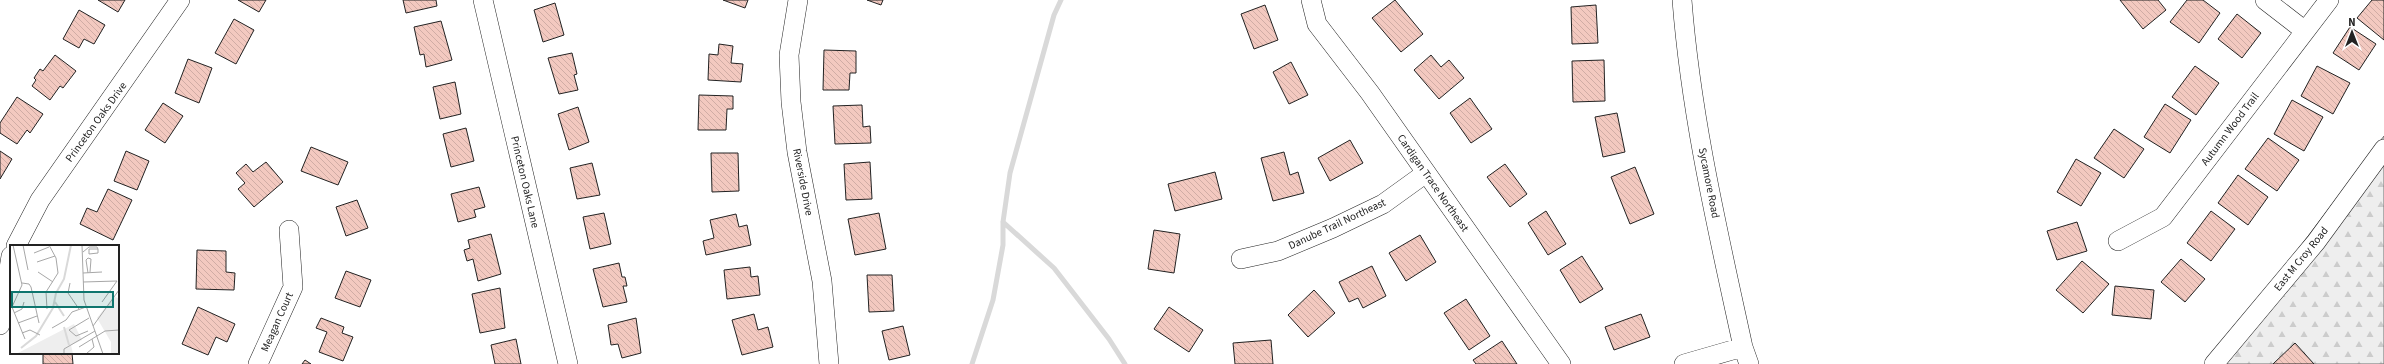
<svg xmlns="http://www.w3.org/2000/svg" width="2384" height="364" font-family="'Source Sans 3',sans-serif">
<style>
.forest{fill:url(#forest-firs);stroke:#6f6f6f}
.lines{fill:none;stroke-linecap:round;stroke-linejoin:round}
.stream{stroke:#d9d9d9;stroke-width:5}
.building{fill:url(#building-back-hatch);stroke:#222}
.minor-casing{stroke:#222;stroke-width:20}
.minor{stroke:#fff;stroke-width:19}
.labels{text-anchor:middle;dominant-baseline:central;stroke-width:3;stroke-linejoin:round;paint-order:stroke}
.street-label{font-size:11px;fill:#222;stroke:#fff}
.inset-river{fill:none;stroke:#d9d9d9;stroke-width:2}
.inset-road{fill:none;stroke:#a7a7a7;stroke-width:1}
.view{fill:#0f766e;fill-opacity:0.15;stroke:#0f766e;stroke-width:2}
.inset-edge{fill:none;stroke:#222;stroke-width:2}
</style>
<defs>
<pattern id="forest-firs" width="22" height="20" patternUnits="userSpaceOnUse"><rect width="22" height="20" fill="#eee"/><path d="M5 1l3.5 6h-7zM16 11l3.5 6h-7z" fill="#ccc"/></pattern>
<pattern id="building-back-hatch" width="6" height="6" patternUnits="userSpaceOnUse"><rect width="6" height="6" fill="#f3c9c0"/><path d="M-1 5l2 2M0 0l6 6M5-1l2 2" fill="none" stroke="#d0aca5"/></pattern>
</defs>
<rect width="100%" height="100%" fill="#fff"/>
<!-- forest -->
<path class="forest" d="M2384,136V364H2211Z"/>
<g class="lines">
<!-- stream -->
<path class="stream" d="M1003,222L1054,268L1109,339L1125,364
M972,364L993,300L1003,245V222L1010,173L1054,15L1061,0"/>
</g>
<!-- building -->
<path class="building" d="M98,0H125L118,12Z
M238,0H266L259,12Z
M403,0H436L437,6L406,13Z
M723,0H748L745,8Z
M867,0H883L881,5Z
M1395,0L1423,34L1401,52L1372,18Z
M2120,0H2158L2166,10L2143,29Z
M2187,0H2203L2220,13L2199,43L2170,22Z
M2372,0H2384V40L2357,18Z
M555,3L564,35L543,42L534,10Z
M1265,5L1278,40L1254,49L1241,14Z
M1596,5L1598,43L1572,44L1571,7Z
M79,10L105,25L94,44L84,39L79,48L63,39Z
M2237,14L2261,33L2242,58L2218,39Z
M234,19L254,30L236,64L215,53Z
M441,21L452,60L426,67L424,54L420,55L414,27Z
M2350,27L2376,44L2359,70L2333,53Z
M719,44L733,46L731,63L743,64L741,82L708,80L709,54L718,55Z
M824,50L856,51V73H850L849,90H823Z
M572,53L577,74L574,75L578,90L559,94L548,58Z
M55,55L76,71L63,88L60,86L50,100L32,86L36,80L34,78L40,69L43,71Z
M1431,55L1441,67L1449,60L1464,78L1439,99L1414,70Z
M188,59L212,68L199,103L175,93Z
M1604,60L1605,101L1573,102L1572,61Z
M1291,62L1308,95L1289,104L1273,72Z
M2195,66L2219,83L2196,115L2172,97Z
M2317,66L2350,83L2333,114L2301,96Z
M455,82L461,114L440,119L433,87Z
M699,95L733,96V109H727L726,130H698Z
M17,97L43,114L30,133L27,130L17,144L0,133V123Z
M1470,98L1492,129L1471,143L1450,113Z
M2292,100L2323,117L2304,151L2274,134Z
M163,103L183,116L165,143L145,130Z
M2165,104L2191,120L2170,153L2144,137Z
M862,105L863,127L870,126L871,143L835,144L833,106Z
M578,107L589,142L569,150L558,114Z
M1617,113L1625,152L1603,157L1595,117Z
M466,128L474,161L451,167L443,134Z
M2114,129L2144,149L2124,178L2094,158Z
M2268,138L2299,160L2277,191L2245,169Z
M1350,140L1363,163L1330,181L1318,158Z
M311,147L348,162L338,185L301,171Z
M0,151L12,159L0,179Z
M126,151L149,161L137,190L114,181Z
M1284,152L1290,175L1298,172L1304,193L1273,201L1261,158Z
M711,153H738L739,191L712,192Z
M2076,159L2101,173L2081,206L2057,192Z
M266,162L283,182L254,207L238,189L245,183L236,173L246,164L253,172Z
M870,162L872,199L846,200L844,164Z
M592,163L600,195L577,199L570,168Z
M1505,164L1527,194L1510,207L1487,177Z
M1635,167L1654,214L1630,224L1611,177Z
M1215,172L1222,199L1175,211L1168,184Z
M2238,175L2268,197L2248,225L2218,203Z
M479,187L485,207L474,210L476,217L458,222L451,194Z
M108,189L132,200L113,240L80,224L87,208L97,212Z
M357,200L368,228L346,236L336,207Z
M1546,211L1566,244L1548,255L1528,223Z
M2211,211L2235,229L2211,261L2187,243Z
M604,213L611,244L590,249L583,217Z
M879,213L886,249L855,255L848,219Z
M736,214L739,227L747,225L751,245L706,255L703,241L714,238L710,220Z
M2077,222L2087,251L2057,260L2047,231Z
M1154,230L1180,234L1174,273L1148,269Z
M491,234L501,274L478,281L473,259L467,261L464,250L470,248L468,240Z
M1420,235L1436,262L1406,281L1389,253Z
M197,250L226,251V272L235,273L234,290L196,289Z
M1582,256L1603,289L1580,303L1560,270Z
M2181,259L2205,279L2185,302L2161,282Z
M2082,261L2109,284L2083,313L2056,290Z
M619,263L622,277H625L627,286H623L627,302L603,307L593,269Z
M1372,266L1386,296L1363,308L1358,298L1349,302L1339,282Z
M750,267L751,277L758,276L760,295L727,299L724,270Z
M346,271L371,280L360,307L335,298Z
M867,275H892L894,311L869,312Z
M2115,286L2154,290L2151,319L2112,315Z
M500,288L505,328L480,333L472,294Z
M1314,290L1335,313L1308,337L1288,315Z
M1466,299L1490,336L1469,350L1444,313Z
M198,307L235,324L227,342L216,337L208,355L182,344Z
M1169,307L1203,330L1189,352L1154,329Z
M754,314L758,330L768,327L773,347L742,355L732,320Z
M1641,314L1650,337L1614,350L1605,327Z
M321,318L344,327L342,333L353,337L343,361L319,352L327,332L316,328Z
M636,318L641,353L622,358L618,344L611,345L608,325Z
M903,326L910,355L889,360L882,331Z
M516,339L521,364H495L491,345Z
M1271,340L1273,364H1235L1233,343Z
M1502,341L1517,364H1476L1473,360Z
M2295,343L2314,364H2273Z
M43,353H72L73,364H43Z
M305,360L311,364H302Z"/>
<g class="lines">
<!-- minor casing -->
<g class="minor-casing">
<path id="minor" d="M483,0L568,364
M798,0L789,55L791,102L797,152L822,281L829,364
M1311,0L1317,24L1370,93L1561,364
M1682,0C1691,117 1718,232 1743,347L1749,364
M2265,0L2305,31
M2118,241L2163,217L2329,0
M16,246L40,200L180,0
M1241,259L1278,251L1333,228L1383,204L1426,173
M0,325L11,256
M258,364L293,287L289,230
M1684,364L1743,347
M2214,364L2316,242L2384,149"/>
</g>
<!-- minor -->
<use href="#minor" class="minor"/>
</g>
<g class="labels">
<!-- street labels -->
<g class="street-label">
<text transform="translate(96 122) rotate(-54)">Princeton Oaks Drive</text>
<text transform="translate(2230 129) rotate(-53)">Autumn Wood Trail</text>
<text transform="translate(525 182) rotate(77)">Princeton Oaks Lane</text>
<text transform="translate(803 182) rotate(79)">Riverside Drive</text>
<text transform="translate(1433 183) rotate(55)">Cardigan Trace Northeast</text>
<text transform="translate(1709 183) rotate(79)">Sycamore Road</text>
<text transform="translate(1337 224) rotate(-25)">Danube Trail Northeast</text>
<text transform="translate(2301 259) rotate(-51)">East M Croy Road</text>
<text transform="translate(277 322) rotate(-66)">Meagan Court</text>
</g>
</g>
<!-- overview -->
<g transform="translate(10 245)">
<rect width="109" height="109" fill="#fff"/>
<path d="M104,51L109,54V109H101V97L87,73ZM64,79L72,95L61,100L63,109H6Z" fill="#eee"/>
<path class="inset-river" d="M45,57L54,71M54,82L59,100M11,103L26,91L43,63L46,48L54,34L61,0"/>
<path class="inset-road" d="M3,0L12,40L2,62L15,94M13,0L18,25M72,0L74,55L93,109M73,7L79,2H87L88,4V8L79,9V4H88M24,8L39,2M27,17L45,11M28,27L43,37M73,28L92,27M78,28L76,15L78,13L81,14L80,27M73,37L107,36L92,57M12,38L19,39L21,42L29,78M60,38L58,48L69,64M37,64L36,47L48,28L46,13L39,0M4,68L12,64L14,57M8,78L27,71M83,81L109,45M42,83L56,75L62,67L76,62M78,86L66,91L59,85L79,73M12,88L20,85L30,90M69,102L95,86L109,85M54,109V104L85,86M76,109L84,102L82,94"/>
<path class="view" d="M2,47H103V62H2Z"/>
<rect width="109" height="109" class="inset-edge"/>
</g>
<!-- north arrow -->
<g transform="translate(2352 32)" stroke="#ffffff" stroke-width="3" paint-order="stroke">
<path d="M0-3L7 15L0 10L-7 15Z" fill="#222222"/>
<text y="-6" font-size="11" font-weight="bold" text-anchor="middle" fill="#222222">N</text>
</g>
</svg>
